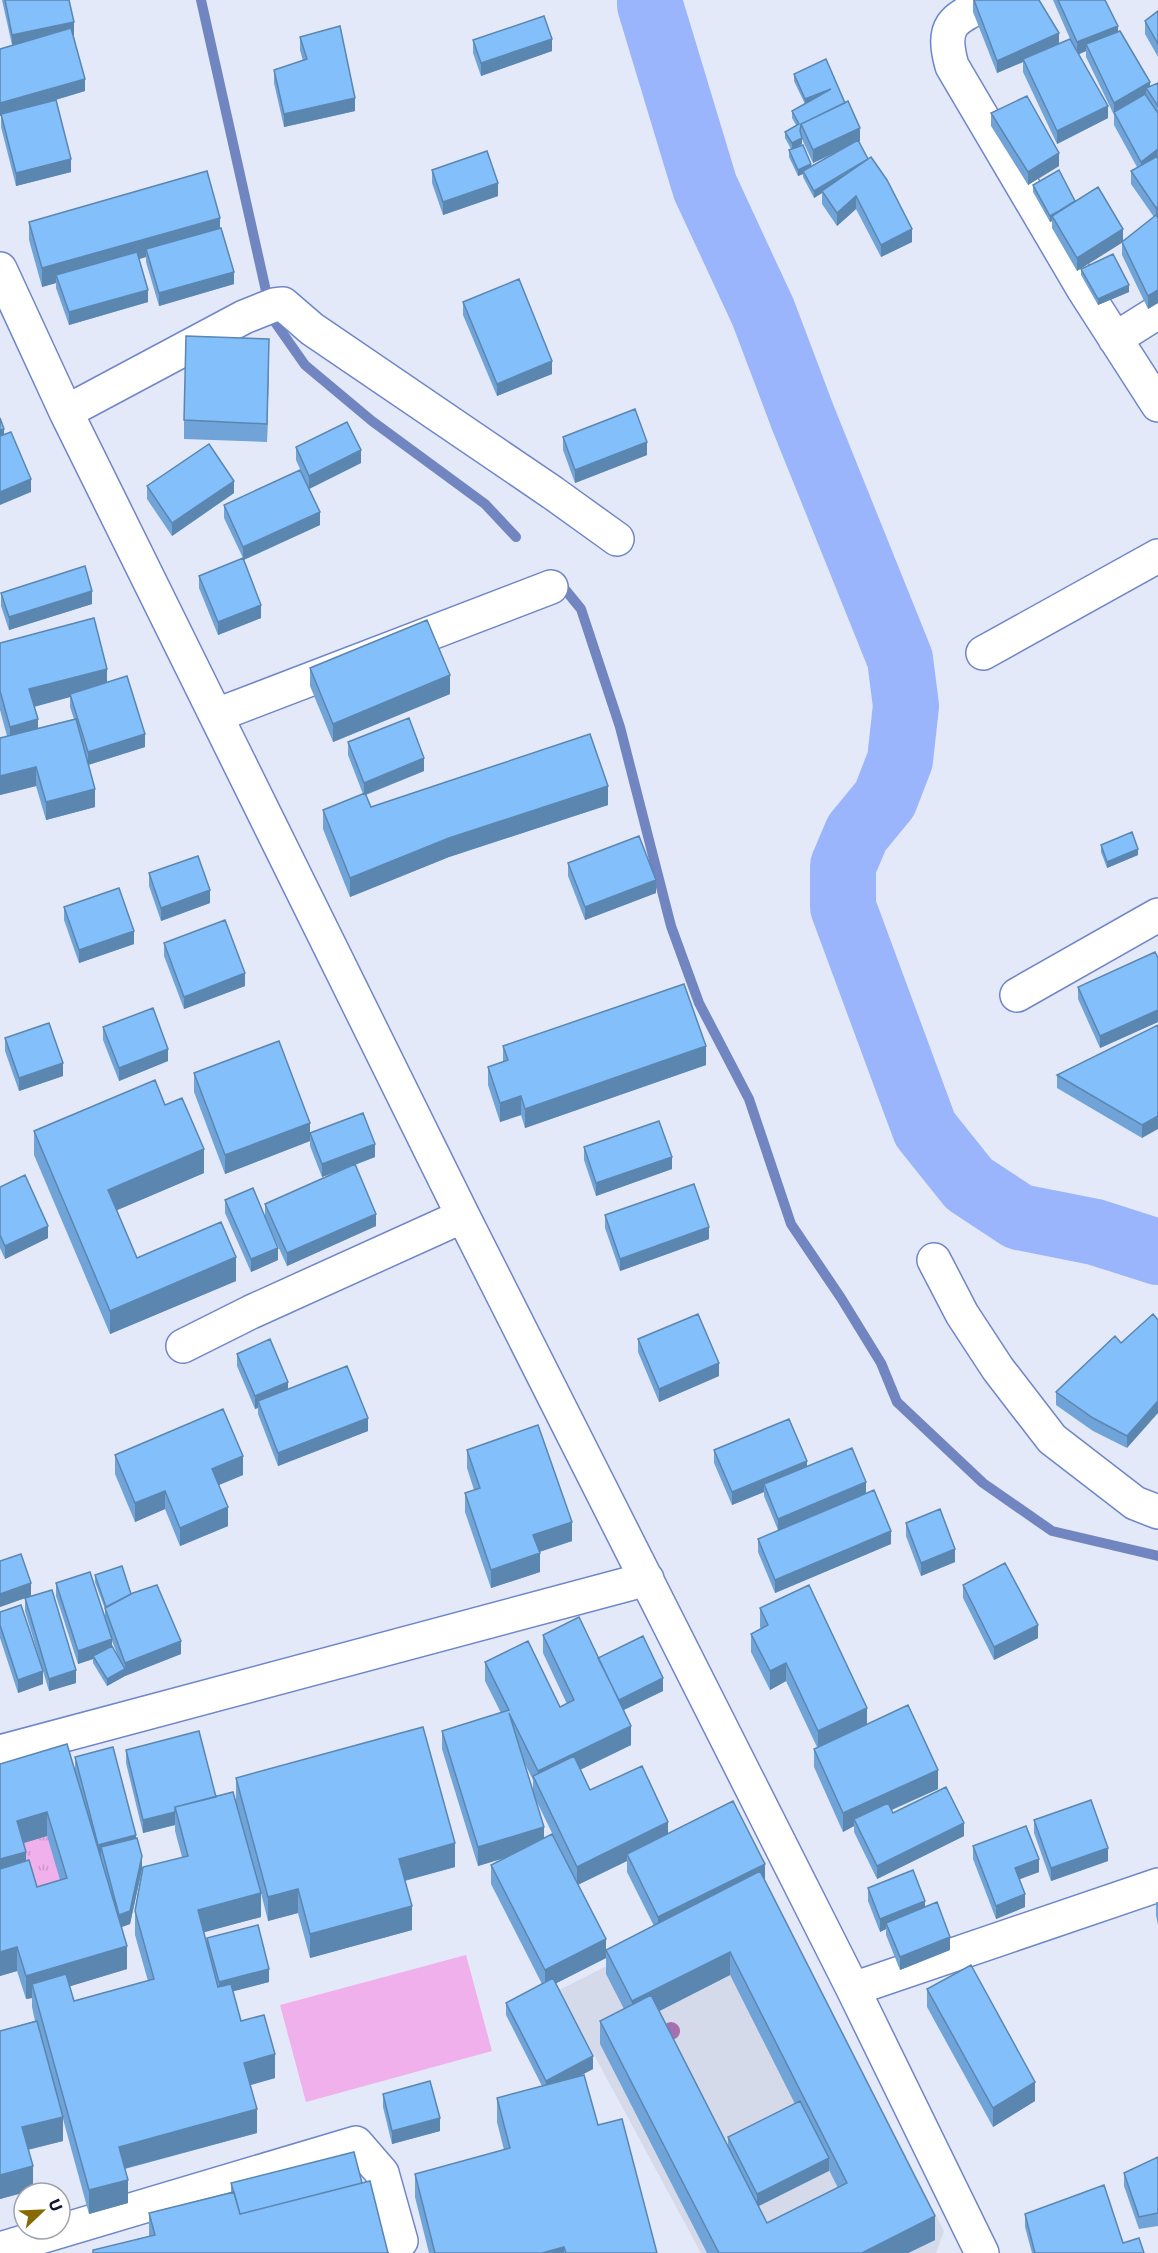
<svg xmlns="http://www.w3.org/2000/svg" width="1158" height="2253" font-family="Commissioner,sans-serif">
<style>
.built{fill:#d4daea}
.grass{fill:url(#grass-tufts)}
.garden{fill:#efb0eb}
.lines{fill:none;stroke-linecap:round;stroke-linejoin:round}
.stream{stroke:#7186c0;stroke-width:10}
.river{stroke:#9bb5fd;stroke-width:66}
.minor-casing{stroke:#6f86ca;stroke-width:36}
.minor{stroke:#fff;stroke-width:33}
.tree{fill:#a471ac}
.wall{fill:#70a4d8;fill-rule:evenodd}
.shaded-wall{fill:#5b86b0}
.building{fill:#82bffb;stroke:#5b86b0;stroke-width:1.5}
</style>
<defs>
<pattern id="grass-tufts" width="24" height="20" patternUnits="userSpaceOnUse" patternTransform="scale(1.5)"><rect width="24" height="20" fill="#efb0eb"/><path d="M3 7l-1-3M5 7V3M7 7l1-3M15 17l-1-3M17 17v-4M19 17l1-3" fill="none" stroke="#cc97ca"/></pattern>
</defs>
<rect width="100%" height="100%" fill="#e3e9f8"/>
<!-- built -->
<path class="built" d="M768,1885L944,2231L936,2253H701L559,1990Z"/>
<!-- grass -->
<path class="grass" d="M47,1836L67,1901L37,1911L17,1845Z"/>
<!-- garden -->
<path class="garden" d="M466,1955L492,2051L306,2102L280,2005Z"/>
<g class="lines">
<!-- stream -->
<path class="stream" d="M201,0L272,318L305,365L372,421L485,504L516,537
M559,582L581,609L620,727L671,926L699,1003L749,1099L791,1224L841,1298L881,1363L897,1402L983,1483L1052,1531L1158,1556"/>
<!-- river -->
<path class="river" d="M650,0V5L705,187L763,312L803,418L900,659L906,706L900,760L885,799L857,833L843,866V907L925,1129L969,1184L1019,1217L1095,1232L1158,1252"/>
<!-- minor casing -->
<g class="minor-casing">
<path id="minor" d="M994,0C957,18 939,20 952,66L1084,290L1158,405
M0,269L66,412L463,1216L853,1989L982,2253
M1115,339L1158,312
M66,412L244,317L274,305L283,304L312,329L553,493L617,539
M983,653L1158,556
M217,715L551,587
M1017,995L1158,915
M934,1260L962,1314L998,1369L1052,1439L1135,1503L1158,1512
M183,1346L251,1312L463,1216
M0,1752L647,1579
M853,1989L1158,1885
M0,2249L356,2143L382,2173L401,2241"/>
</g>
<!-- minor -->
<use href="#minor" class="minor"/>
</g>
<!-- trees -->
<circle class="tree" cx="671" cy="2031" r="9"/>
<!-- wall -->
<path class="wall" d="M2,0H69L74,35H73L85,91L56,100L71,172L16,186L1,127V116H0V49L12,45Z
M973,0L1059,44L1071,41L1053,0H1105L1118,31L1150,86L1158,83V303L1148,309L1122,255V242L1154,217L1131,184V171L1137,167L1114,125V115L1086,57V51L1079,54L1108,118L1057,144L1023,72V62L997,73L973,12Z
M1158,11V57L1145,34V21Z
M300,37L355,111L284,127L274,83V70L303,61L300,50Z
M473,40L552,51L481,76L473,53Z
M794,74L860,141H858L912,242L881,257L856,209L837,226L822,204V193L814,198L803,177V174L798,176L789,157V150L791,149L785,138V132L796,125L792,118V111L805,104L794,81ZM802,139L813,163L838,151L811,166L797,147L802,144Z
M991,113L1059,166L1028,185L991,126Z
M432,170L498,196L443,215L432,183Z
M1033,185L1075,201L1123,242L1077,271L1052,228V221L1050,222L1033,192Z
M29,222L220,228L234,284L159,306L146,262V257L139,259L148,302L69,325L56,288V283L42,287L29,240Z
M1081,269L1129,292L1098,305L1081,275Z
M463,302L552,374L497,396L463,315Z
M269,358L267,442L184,439V420Z
M563,437L647,455L575,483L563,450Z
M296,447L361,463L309,489L296,460Z
M147,486L234,493L172,536L147,499Z
M224,505L320,525L244,560L261,618L218,635L199,588V576L243,558L224,518Z
M1,593L92,604L9,630L1,606Z
M0,643L107,683L145,747L88,765L95,807L46,820L36,786L0,795V738L7,736L0,710ZM70,697V707L74,719L38,728L34,707Z
M310,668L450,694L333,742L310,686Z
M348,742L424,771L366,795L371,807L608,805L449,857L350,897L323,829V810L363,794L348,755Z
M1101,845L1138,855L1107,868L1101,852Z
M568,863L656,893L585,920L568,876Z
M149,873L210,903L161,921L149,886Z
M64,907L134,944L79,963L64,920Z
M164,943L245,986L184,1009L164,956Z
M1158,958V1022L1100,1048L1078,999V987Z
M1158,1025L1142,1138L1057,1088V1075Z
M103,1027L168,1061L119,1081L103,1040Z
M5,1038L63,1076L19,1091L5,1051Z
M503,1046L706,1065L525,1128L521,1115L500,1122L488,1085V1067L503,1062Z
M194,1073L310,1133L375,1157L355,1165L376,1226L287,1266L265,1217V1204L350,1167L322,1177L310,1146V1141L225,1174L194,1092Z
M165,1105L204,1173L117,1210L137,1258L236,1281L110,1334L34,1155V1131Z
M584,1147L672,1169L596,1196L584,1160Z
M0,1187L48,1238L5,1259L0,1248Z
M225,1200L278,1260L251,1272L225,1213Z
M605,1215L709,1239L620,1271L605,1228Z
M1158,1320L1127,1448L1093,1431L1056,1405V1392L1121,1343Z
M638,1339L719,1376L659,1402L638,1352Z
M237,1354L288,1389L368,1431L278,1466L258,1414V1408L255,1409L237,1366Z
M467,1450L572,1541L539,1552L540,1572L491,1588L465,1512V1493L474,1490L467,1468Z
M714,1450L807,1466L866,1493L891,1544L775,1593L758,1552V1539L778,1530L764,1496V1492L732,1505L714,1463Z
M115,1455L243,1475L218,1485L228,1526L180,1546L165,1509L135,1522L115,1474Z
M906,1523L955,1562L921,1576L906,1536Z
M0,1561L31,1596L76,1683L49,1691L25,1611V1598L0,1607Z
M95,1575L131,1594L181,1654L125,1676L107,1686L93,1663V1659L78,1664L56,1596V1583L105,1617V1609L95,1582ZM112,1641L118,1656L112,1646Z
M963,1585L1038,1638L994,1660L963,1598Z
M760,1608L867,1724L938,1789L892,1810L893,1813L964,1836L877,1879L854,1832V1826L843,1832L814,1767V1749L817,1747L786,1681L770,1690L751,1652V1634L761,1629L760,1627Z
M0,1612L43,1684L18,1693L0,1638Z
M543,1635L598,1658L663,1691L624,1710L631,1745L580,1770L590,1790L668,1833L765,1881L935,2240L908,2253H707L600,2044V2021L624,2009L606,1974V1950L654,1926L627,1872V1861L578,1885L606,1958L556,1983L593,2069L578,2077L598,2125L657,2253H429L415,2197V2174L504,2150L497,2122V2098L542,2086L506,2015V2003L542,1984L491,1884V1865L508,1857L478,1866L442,1749V1731L501,1713L485,1681V1662L560,1707L567,1704L543,1653ZM524,1762L533,1780V1792ZM535,1798L569,1868L544,1838ZM730,1975L795,2104L728,2137V2146L659,2011ZM829,2170L838,2188L767,2223L758,2206Z
M126,1750L216,1797L236,1802V1778L455,1867L405,1881L412,1930L310,1958L298,1913L268,1921L261,1893V1917L203,1932L207,1946V1938L269,1982L233,1991L241,2021L275,2078L250,2085L257,2133L125,2169L128,2203L89,2214L63,2119V2141L28,2150L33,2190L0,2199V2031L35,2021L32,2007V1998L26,1999L17,1971L0,1976V1764L75,1770V1757L136,1838L142,1869L130,1924L122,1927L127,1969L70,1986L74,2001L148,1981L135,1935V1911L182,1857L175,1831V1825L143,1833L126,1763ZM47,1836L60,1880L37,1887L26,1861L24,1843Z
M1034,1820L1108,1861L1051,1881L1034,1833Z
M973,1846L1039,1872L1019,1879L1025,1907L996,1919L973,1859Z
M868,1888L925,1907L950,1950L900,1970L886,1935V1929L880,1932L868,1901Z
M1156,1902H1158V1925L1156,1915Z
M927,1989L1035,2101L993,2127L927,2007Z
M383,2094L440,2131L392,2144L383,2107Z
M1158,2157V2226L1139,2229L1124,2186V2173Z
M231,2183H362L388,2253H93V2250L149,2236V2213L231,2192Z
M1025,2214L1123,2243L1144,2253H1032L1025,2227Z"/>
<!-- shaded-wall -->
<path class="shaded-wall" d="M74,22V35L12,48V35Z
M1118,26V38L1086,44V51L1077,55V42Z
M1059,33V46L1023,59V62L997,73V61Z
M552,39V51L481,76V63Z
M85,79V91L0,116V103Z
M1150,82V93L1146,88V96L1114,112V103Z
M831,89L805,105V99Z
M355,98V111L284,127V114Z
M1108,106V118L1057,144V131Z
M860,128V141L813,163V150Z
M802,138V144L792,150V143Z
M1158,149V162L1141,175V162Z
M1059,153V166L1028,185V172Z
M71,159V172L16,186V173Z
M869,160L822,191V193L814,198V191Z
M811,164V171H803V174L798,176V170Z
M498,183V196L443,215V202Z
M856,196V209L837,226V213Z
M1076,203L1052,216V221L1050,222V216Z
M1158,206V219L1156,220V208Z
M220,218V236L146,249V257L58,282L56,275V283L42,287V268Z
M912,229V242L881,257V245Z
M1123,229V242L1077,271V258Z
M234,272V284L159,306V293Z
M1129,285V292L1098,305V299Z
M148,290V302L69,325V312Z
M1158,290V303L1148,309V296Z
M269,339V358L267,442V424Z
M552,361V374L497,396V384Z
M4,429V441L0,443V430Z
M647,442V455L575,483V470Z
M361,450V463L309,489V476Z
M31,479V492L0,505V492Z
M234,481V493L172,536V523Z
M320,512V525L243,560V547Z
M92,591V604L9,630V617Z
M261,605V618L218,635V622Z
M107,669V687L70,694V697L29,708V689Z
M450,675V694L333,742V724Z
M38,719V738L10,746V727Z
M145,734V747L88,765V752Z
M424,758V771L364,795V783Z
M36,767V786L0,795V776Z
M608,786V805L449,857L350,897V878L449,838Z
M95,789V807L46,820V802Z
M1138,849V855L1107,868V862Z
M656,880V893L585,920V907Z
M210,890V903L161,921V908Z
M134,931V944L79,963V950Z
M245,973V986L184,1009V997Z
M1158,1010V1022L1100,1048V1036Z
M706,1046V1065L525,1128V1109Z
M168,1049V1061L119,1081V1068Z
M63,1063V1076L19,1091V1078Z
M521,1096V1115L500,1122V1103Z
M1158,1116V1129L1142,1138V1125Z
M310,1123V1141L225,1174V1155Z
M375,1144V1157L322,1177V1164Z
M204,1149V1173L108,1214V1190Z
M672,1157V1169L596,1196V1183Z
M376,1214V1226L287,1266V1253Z
M48,1226V1238L5,1259V1246Z
M709,1227V1239L620,1271V1259Z
M278,1248V1260L251,1272V1259Z
M236,1257V1281L110,1334V1311Z
M719,1363V1376L659,1402V1389Z
M288,1382V1395L258,1401V1408L255,1409V1396Z
M1158,1401V1413L1127,1448V1436Z
M368,1418V1431L278,1466V1453Z
M243,1456V1475L212,1488V1469Z
M807,1461V1474L764,1484V1492L732,1505V1492Z
M866,1482V1495L778,1532V1519Z
M165,1491V1509L135,1522V1503Z
M228,1507V1526L180,1546V1528Z
M572,1522V1541L533,1554V1535Z
M891,1531V1544L775,1593V1580Z
M955,1549V1562L921,1576V1563Z
M540,1553V1572L491,1588V1570Z
M31,1583V1596L0,1607V1594Z
M1038,1625V1638L994,1660V1647Z
M112,1639V1652L93,1656V1659L78,1664V1651Z
M181,1641V1654L125,1676L107,1686V1679L125,1669V1663Z
M786,1663V1681L770,1690V1671Z
M76,1670V1683L49,1691V1679Z
M43,1671V1684L18,1693V1680Z
M663,1678V1691L617,1713V1701Z
M867,1708V1726L818,1750V1731Z
M631,1726V1745L540,1789L538,1785V1771Z
M938,1770V1789L857,1825L854,1819V1826L843,1832V1813Z
M47,1812V1836L17,1845V1821Z
M175,1812V1825L143,1833V1820Z
M668,1822V1841L627,1854V1861L577,1885V1867Z
M964,1823V1836L877,1879V1866Z
M544,1827V1846L478,1866V1847Z
M136,1835V1848L101,1847V1858H98V1845Z
M455,1843V1867L399,1882V1859Z
M1108,1848V1861L1051,1881V1868Z
M26,1852V1875L0,1883V1859Z
M142,1856V1869L130,1924L119,1928V1915Z
M1039,1859V1872L1015,1881V1868Z
M765,1864V1883L658,1936V1917Z
M298,1889V1913L268,1921V1897Z
M261,1893V1917L198,1934V1910Z
M1025,1894V1907L996,1919V1906Z
M925,1901V1914L886,1923V1929L880,1932V1919Z
M412,1906V1930L310,1958V1934Z
M950,1937V1950L900,1970V1957Z
M606,1939V1958L545,1989V1970Z
M127,1946V1969L35,1997L32,1984V1998L26,1999V1976Z
M17,1947V1971L0,1976V1952Z
M730,1952V1975L632,2025V2001Z
M269,1969V1982L219,1995V1982Z
M275,2054V2078L244,2087V2063Z
M593,2056V2069L546,2093V2081Z
M1035,2082V2101L993,2127V2108Z
M257,2109V2133L119,2170V2147Z
M63,2117V2141L22,2151V2127Z
M440,2118V2131L392,2144V2131Z
M829,2158V2171L757,2207V2194Z
M33,2166V2190L0,2199V2175Z
M128,2180V2203L89,2214V2190Z
M935,2216V2240L908,2253H862Z
M564,2247V2253H542Z"/>
<!-- building -->
<path class="building" d="M5,0H69L74,22L12,35Z
M974,0H1039L1059,33L997,61Z
M1058,0H1105L1118,26L1077,42Z
M1158,11V44L1145,21Z
M544,16L552,39L481,63L473,40Z
M340,26L355,98L284,114L274,70L307,59L300,37Z
M71,28L85,79L0,103V49Z
M1120,31L1150,82L1114,103L1086,44Z
M1070,39L1108,106L1057,131L1023,59Z
M826,59L845,103L801,124L800,131L802,138L792,143L785,132L799,124L792,111L831,89L805,99L794,74Z
M1158,83V106L1146,88Z
M1145,94L1158,113V149L1141,162L1114,112Z
M1027,96L1059,153L1028,172L991,113Z
M56,100L71,159L16,173L1,114Z
M848,101L860,128L813,150L801,124Z
M858,140L868,159L814,191L803,171Z
M803,145L811,164L798,170L789,150Z
M487,151L498,183L443,202L432,170Z
M1158,156V206L1156,208L1131,171Z
M871,157L887,180L912,229L881,245L856,196L837,213L822,191Z
M1059,170L1075,201L1059,211L1050,216L1033,185Z
M207,171L220,218L42,268L29,222Z
M1098,187L1123,229L1077,258L1052,216Z
M1156,215L1158,218V290L1148,296L1122,242Z
M221,228L234,272L159,293L146,249Z
M137,252L148,290L69,312L56,275Z
M1113,254L1129,285L1098,299L1081,269Z
M519,279L552,361L497,384L463,302Z
M186,336L269,339L267,424L184,420Z
M635,409L647,442L575,470L563,437Z
M0,418L4,429L0,430Z
M347,422L361,450L309,476L296,447Z
M11,432L31,479L0,492V436Z
M209,444L234,481L172,523L147,486Z
M300,470L320,512L243,547L224,505Z
M243,558L261,605L218,622L199,576Z
M85,566L92,591L9,617L1,593Z
M94,618L107,669L29,689L38,719L10,727L0,691V643Z
M427,620L450,675L333,724L310,668Z
M127,676L145,734L88,752L70,694Z
M409,718L424,758L364,783L348,742Z
M76,719L95,789L46,802L36,767L0,776V738Z
M590,734L608,786L449,838L350,878L323,810L365,793L371,807Z
M1132,832L1138,849L1107,862L1101,845Z
M639,836L656,880L585,907L568,863Z
M198,856L210,890L161,908L149,873Z
M119,888L134,931L79,950L64,907Z
M225,920L245,973L184,997L164,943Z
M1155,952L1158,958V1010L1100,1036L1078,987Z
M684,984L706,1046L525,1109L521,1096L500,1103L488,1067L508,1060L503,1046Z
M153,1008L168,1049L119,1068L103,1027Z
M49,1023L63,1063L19,1078L5,1038Z
M1158,1025V1116L1142,1125L1057,1075Z
M279,1041L310,1123L225,1155L194,1073Z
M155,1080L165,1105L182,1098L204,1149L108,1190L137,1258L221,1222L236,1257L110,1311L34,1131Z
M363,1113L375,1144L322,1164L310,1133Z
M659,1121L672,1157L596,1183L584,1147Z
M355,1164L376,1214L287,1253L265,1204Z
M25,1175L48,1226L5,1246L0,1235V1187Z
M694,1184L709,1227L620,1259L605,1215Z
M253,1188L278,1248L251,1259L225,1200Z
M698,1314L719,1363L659,1389L638,1339Z
M1153,1314L1158,1320V1401L1127,1436L1093,1418L1056,1392L1115,1336L1121,1343Z
M270,1339L288,1382L255,1396L237,1354Z
M347,1366L368,1418L278,1453L258,1401Z
M223,1409L243,1456L212,1469L228,1507L180,1528L165,1491L135,1503L115,1455Z
M789,1419L807,1461L732,1492L714,1450Z
M538,1425L572,1522L533,1535L540,1553L491,1570L465,1493L480,1488L467,1450Z
M852,1448L866,1482L778,1519L764,1484Z
M874,1490L891,1531L775,1580L758,1539Z
M940,1509L955,1549L921,1563L906,1523Z
M21,1554L31,1583L0,1594V1561Z
M1005,1563L1038,1625L994,1647L963,1585Z
M122,1566L131,1594L106,1607L95,1575Z
M90,1572L112,1639L78,1651L56,1583Z
M157,1585L181,1641L125,1663L105,1608L133,1593Z
M809,1585L867,1708L818,1731L786,1663L770,1671L751,1634L768,1625L760,1608Z
M52,1590L76,1670L49,1679L25,1598Z
M21,1605L43,1671L18,1680L0,1625V1612Z
M579,1617L631,1726L538,1771L509,1713L544,1827L478,1847L442,1731L509,1710L485,1662L528,1641L560,1707L574,1700L543,1635Z
M643,1636L663,1678L619,1700L598,1658Z
M112,1646L125,1669L107,1679L93,1656Z
M908,1705L938,1770L843,1813L814,1749Z
M423,1727L455,1843L399,1859L412,1906L310,1934L298,1889L268,1897L236,1778Z
M199,1731L216,1797L175,1807V1812L143,1820L126,1750Z
M67,1744L127,1946L26,1976L17,1947L0,1952V1869L29,1860L37,1887L67,1878L47,1812L17,1821L26,1852L0,1859V1764Z
M113,1747L136,1835L98,1845L75,1757Z
M574,1756L590,1790L642,1766L668,1822L577,1867L533,1776Z
M946,1787L964,1823L877,1866L854,1819L888,1803L893,1813Z
M233,1792L261,1893L198,1910L218,1987L231,1984L241,2021L264,2015L275,2054L244,2063L257,2109L119,2147L128,2180L89,2190L32,1984L66,1974L74,2001L154,1979L135,1911L143,1867L188,1856L175,1807Z
M1091,1800L1108,1848L1051,1868L1034,1820Z
M733,1801L765,1864L658,1917L627,1854Z
M1026,1826L1039,1859L1015,1868L1025,1894L996,1906L973,1846Z
M552,1834L606,1939L545,1970L491,1865Z
M137,1838L142,1856L130,1911L119,1915L101,1847Z
M913,1870L925,1901L880,1919L868,1888Z
M760,1871L935,2216L862,2253H719L600,2021L651,1995L767,2223L847,2183L730,1952L632,2001L606,1950Z
M937,1902L950,1937L900,1957L886,1923Z
M258,1925L269,1969L219,1982L207,1938Z
M971,1965L1035,2082L993,2108L927,1989Z
M553,1978L593,2056L546,2081L506,2003Z
M37,2021L63,2117L22,2127L33,2166L0,2175V2031Z
M584,2075L598,2125L622,2119L657,2253H566L564,2247L542,2253H435L415,2174L510,2148L497,2098Z
M430,2081L440,2118L392,2131L383,2094Z
M800,2101L829,2158L757,2194L728,2137Z
M354,2152L362,2183L240,2214L231,2183Z
M1158,2157V2213L1139,2217L1124,2173Z
M370,2181L388,2253H93V2250L155,2235L149,2213L234,2192L240,2214Z
M1104,2185L1123,2243L1139,2238L1144,2253H1035L1025,2214Z"/>
<!-- north arrow -->
<g transform="translate(42 2211) rotate(67)"><circle r="28" fill="#ffffff" stroke="#9fa3ad" stroke-width="1.5"/>
<path d="M0-4.5L10 22L0 15L-10 22Z" fill="#876905"/>
<text y="-9" font-size="16" font-weight="bold" text-anchor="middle" fill="#101832">U</text>
</g>
</svg>
